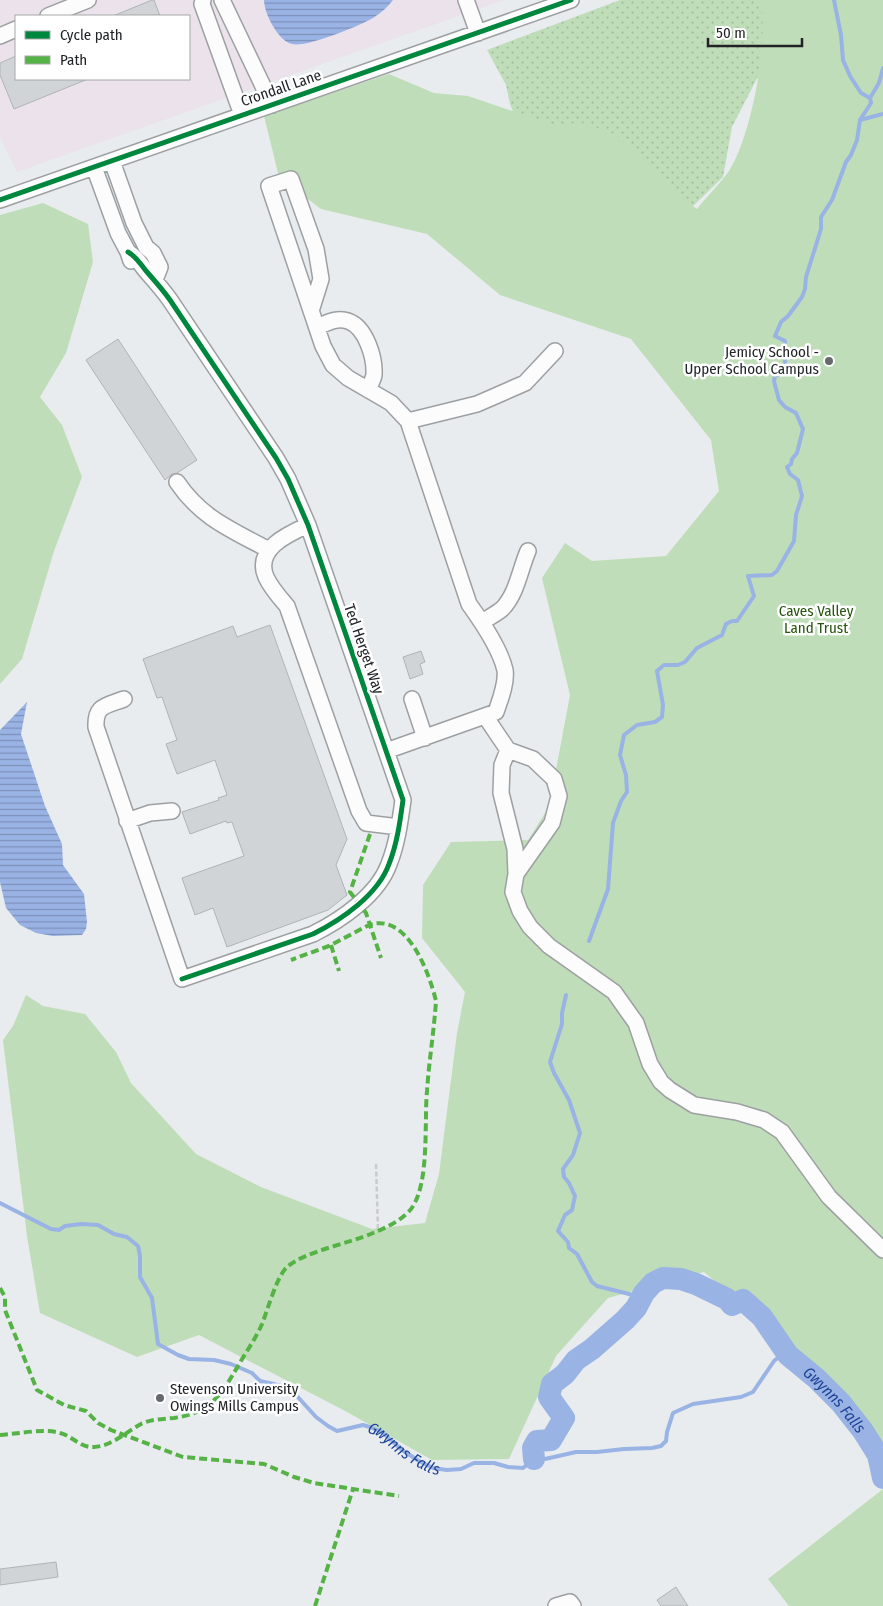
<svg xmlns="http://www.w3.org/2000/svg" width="883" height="1606" font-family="'Fira Sans Condensed',sans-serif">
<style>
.commercial{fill:#ebe2ec;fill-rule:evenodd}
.grass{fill:url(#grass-dots)}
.park{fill:#c0ddb9}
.water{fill:url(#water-rules)}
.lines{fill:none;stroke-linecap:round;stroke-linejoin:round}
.stream{stroke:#9ab3e5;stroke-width:4}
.river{stroke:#9ab3e5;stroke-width:22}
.building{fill:#d0d4d6;stroke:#b1b4b6}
.minor-casing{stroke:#9da0a2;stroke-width:18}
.path{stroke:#cacbcc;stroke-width:2.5;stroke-dasharray:5 2.5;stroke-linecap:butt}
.minor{stroke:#fcfcfd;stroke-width:15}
.quiet{stroke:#55b245;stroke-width:4;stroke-dasharray:8 4;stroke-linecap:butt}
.cycleway-casing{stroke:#fff;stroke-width:8}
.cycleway{stroke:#00873e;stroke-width:5}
.poi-dot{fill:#67696c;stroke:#fff;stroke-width:2}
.labels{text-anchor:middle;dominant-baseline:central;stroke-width:5;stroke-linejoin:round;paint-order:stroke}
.street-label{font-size:15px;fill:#212326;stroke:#fff}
.poi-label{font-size:15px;fill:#212326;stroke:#fff;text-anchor:end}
.park-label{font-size:15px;fill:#26550d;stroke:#fff}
.water-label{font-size:16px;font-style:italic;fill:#1e4394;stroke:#fff}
</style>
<defs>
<pattern id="grass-dots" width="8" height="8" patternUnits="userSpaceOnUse" patternTransform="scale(1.25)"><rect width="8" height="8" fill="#c0ddb9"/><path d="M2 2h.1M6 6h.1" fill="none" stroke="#a5bd9f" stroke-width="1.8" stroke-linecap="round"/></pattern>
<pattern id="water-rules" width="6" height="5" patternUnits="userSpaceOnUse" patternTransform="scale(1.25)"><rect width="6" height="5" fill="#9ab3e5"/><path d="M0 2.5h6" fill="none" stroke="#7d91b9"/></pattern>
</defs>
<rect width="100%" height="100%" fill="#e8ecef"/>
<!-- commercial -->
<path class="commercial" d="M0,0H504L17,172L0,137ZM16,16H189V79H16Z"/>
<!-- grass -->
<path class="grass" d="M620,0H774L765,63L732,127L723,177L688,211L521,132L510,104L506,85L487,50Z"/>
<!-- park -->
<path class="park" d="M760,0H883V1478L832,1383L704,1272L608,1298L556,1356L509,1459L432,1460L347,1412L199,1335L137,1357L40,1313L27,1236L3,1040L13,1026L26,995L43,1006L85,1014L116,1052L131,1083L196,1154L261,1187L372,1229L425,1223L439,1174L457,1033L465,992L422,938L423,885L451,842L528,840L549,807L570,695L542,578L565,543L592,561L666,556L719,491L711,440L631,339L500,295L427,234L321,209L279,177L264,116L389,74L434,93L468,96L557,126L580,122L615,134L683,199L697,209C707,196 720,184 729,171C751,137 770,39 760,0Z
M43,203L88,224L93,262L66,353L40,397L62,425L82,477L54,551L22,659L0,684V215Z
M883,1489V1606H789L768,1579Z"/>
<!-- water -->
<path class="water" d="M264,0H393C388,7 381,13 373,18C359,26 306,48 292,44C278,41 264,13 264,0Z
M27,702L21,734L45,806L62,844L63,865L84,894L87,922L86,929L82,935L53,936L36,933L20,925L6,908L0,882V730Z"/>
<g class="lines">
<!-- stream -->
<g class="stream">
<path d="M834,0L841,35L843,60L850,76L861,93L870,98"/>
<path d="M860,120L883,114"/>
<path d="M589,941L608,889L613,823L621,801L627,792L626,775L620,755L624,735L637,725L655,722L662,717L663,705L657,671L664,665H678L685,662L697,648L722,635L726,624L732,621H737L754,596L748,576L772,575L777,571L794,541L796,515L802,496L798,480L790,474L787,467L791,464L792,459L797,453L803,429L796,413L785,407L779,400L774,381L775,376L782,373L786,367C783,358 786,350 785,341L775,336L781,322L788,316L802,297L805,289L806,277L821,229V217L832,200L846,162L851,155L857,140L860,120L871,103L870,98L879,83L883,68"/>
<path d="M566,995L562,1013V1024L550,1062L554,1073L569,1100L580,1133L573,1155L563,1169L564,1177L569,1183L575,1196L572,1210L565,1215L558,1231L568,1242L569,1248L577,1254L592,1282L597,1286L633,1295L636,1308"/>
<path id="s1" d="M0,1203L51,1229L59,1230L65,1226L81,1224L98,1225L114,1234L127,1237L138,1246L140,1256V1277L152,1298L158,1344L178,1355L189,1359L214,1360L231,1364L252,1373L260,1381L287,1387L296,1395L316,1417L328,1426L337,1431L363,1425L370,1427L382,1432L402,1450L419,1461L433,1468L447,1470L461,1469L474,1463H494L508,1467L523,1468L534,1459H545L576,1452H597L624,1449L652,1448L661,1446L666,1441L667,1432L673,1413L693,1404L741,1397L753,1392L774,1361L781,1355H788"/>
</g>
<!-- river -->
<path class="river" id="s2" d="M534,1459L533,1448L537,1441L551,1440L564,1418L549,1397L552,1384L565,1374L576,1360L592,1349L625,1320L636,1308L644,1293L653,1283L663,1278L681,1279L696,1284L727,1299L732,1305L743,1300L762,1317L788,1355L816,1378L841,1403L863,1431L878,1455L883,1478"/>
</g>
<!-- building -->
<path class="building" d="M152,0H154L160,16H113Z
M16,56V79H88L14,109L0,75V63Z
M118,339L197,460L177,473L172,474L165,480L86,360Z
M270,625L347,839L336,865L347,895L328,910L227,947L213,908L195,915L182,878L244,856L232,822L227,823L226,821L190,834L182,812L219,800L218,798L227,795L215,760L177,774L166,744L177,740L162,697L157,698L143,659L233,626L237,637Z
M421,651L425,662L420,664L423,674L410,679L403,657Z
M56,1562L58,1577L0,1585V1569Z
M676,1587L688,1606H661L657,1600Z"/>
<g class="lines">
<!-- minor casing -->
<g class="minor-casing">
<path id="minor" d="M203,0L202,4L242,115
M222,0L272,105
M466,0L478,33
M48,16L88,0
M0,36L16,29
M112,161L134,223L146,247L153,253L160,267L155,280
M94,167L118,233L128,252L131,261
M0,200L571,0
M311,311L321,279L316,249L291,179L269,186L323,346L333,365L348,378L391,403L408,421L469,604C482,622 500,648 505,670C507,683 500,700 496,712L386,751
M317,327C327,323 337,317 348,321C366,327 375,358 374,375C373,380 370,385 368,390
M408,421L477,404L525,383L555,351
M177,482C201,518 232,530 269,550
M308,525C288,534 254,549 266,577C271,588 280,598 287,606L359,811L366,823L399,827
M482,622C488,618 496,614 502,609C517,594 520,569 528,551
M124,699C106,706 95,705 96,727L182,979L313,934C341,920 378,895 389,864C397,844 400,822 403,800L308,525L288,479L276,458L170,300C163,290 155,281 147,272C140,264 137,257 128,252
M412,699L425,738
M485,716L508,750L533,759L554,779L559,796L552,823L516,874
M508,750L502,765L501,793L515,849L516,874L513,892L520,911L530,927L549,946L614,992L636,1023L650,1064L661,1082L670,1090L694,1105L737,1112L764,1120L782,1132L829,1197L883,1250
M127,821L150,813L172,811
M556,1606L570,1602L573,1606"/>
</g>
<!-- path -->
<path class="path" d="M376,1164L378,1231"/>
<!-- minor -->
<use href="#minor" class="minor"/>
<!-- quiet -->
<path class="quiet" d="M370,834L350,892L366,913L381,958
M331,945L339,971
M0,1288L5,1297V1310L37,1390L64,1405L86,1411L98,1423L111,1430L183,1457L264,1464L294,1477L314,1483L399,1496
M0,1435C17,1434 44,1428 60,1433C73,1436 80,1448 94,1447C112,1446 126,1432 141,1424C151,1419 163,1419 174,1418C210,1413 221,1395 238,1366C246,1352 256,1338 262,1324C268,1309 276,1279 286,1268C302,1252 351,1243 373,1233C386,1228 402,1220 411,1209C430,1184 424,1122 427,1091C429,1061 434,1031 436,1001C429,972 407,912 369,925L329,946L291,960
M315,1606L353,1489"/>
<!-- cycleway casing -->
<g class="cycleway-casing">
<path id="cycleway" d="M0,200L571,0
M128,252C137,257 140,264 147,272C155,281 163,290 170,300L276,458L288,479L308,525L403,800C400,822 397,844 389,864C378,895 341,920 313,934L182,979"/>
</g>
<!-- cycleway -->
<use href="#cycleway" class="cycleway"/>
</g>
<!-- markers -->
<g class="poi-dot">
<circle cx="829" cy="361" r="5"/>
<circle cx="160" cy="1398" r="5"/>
</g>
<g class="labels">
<!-- street labels -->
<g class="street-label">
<text transform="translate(281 88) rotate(-19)">Crondall Lane</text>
<text transform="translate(364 649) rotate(71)">Ted Herget Way</text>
</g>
<!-- poi labels -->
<g class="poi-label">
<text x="819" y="352">Jemicy School -<tspan x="819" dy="17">Upper School Campus</tspan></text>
<text x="170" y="1389" text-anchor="start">Stevenson University<tspan x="170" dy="17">Owings Mills Campus</tspan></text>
</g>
<!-- park labels -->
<g class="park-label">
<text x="816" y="611">Caves Valley<tspan x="816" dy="17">Land Trust</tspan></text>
</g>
<!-- water labels -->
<g class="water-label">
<text stroke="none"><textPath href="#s2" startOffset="478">Gwynns Falls</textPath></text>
<text stroke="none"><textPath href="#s1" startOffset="534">Gwynns Falls</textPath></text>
</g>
</g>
<!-- legend -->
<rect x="15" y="15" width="175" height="65" fill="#ffffff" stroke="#a6a7a8"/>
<rect x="25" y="31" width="25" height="8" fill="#00873e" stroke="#a6a7a8"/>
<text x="60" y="40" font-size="15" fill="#212326">Cycle path</text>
<rect x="25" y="56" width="25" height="8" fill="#55b245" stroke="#a6a7a8"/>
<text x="60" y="65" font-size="15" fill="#212326">Path</text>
<!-- scale -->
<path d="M708 38v8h94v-8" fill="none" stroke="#212326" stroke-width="2.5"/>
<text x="716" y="38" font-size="15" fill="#212326" stroke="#ffffff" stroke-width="4" paint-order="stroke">50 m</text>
</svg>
